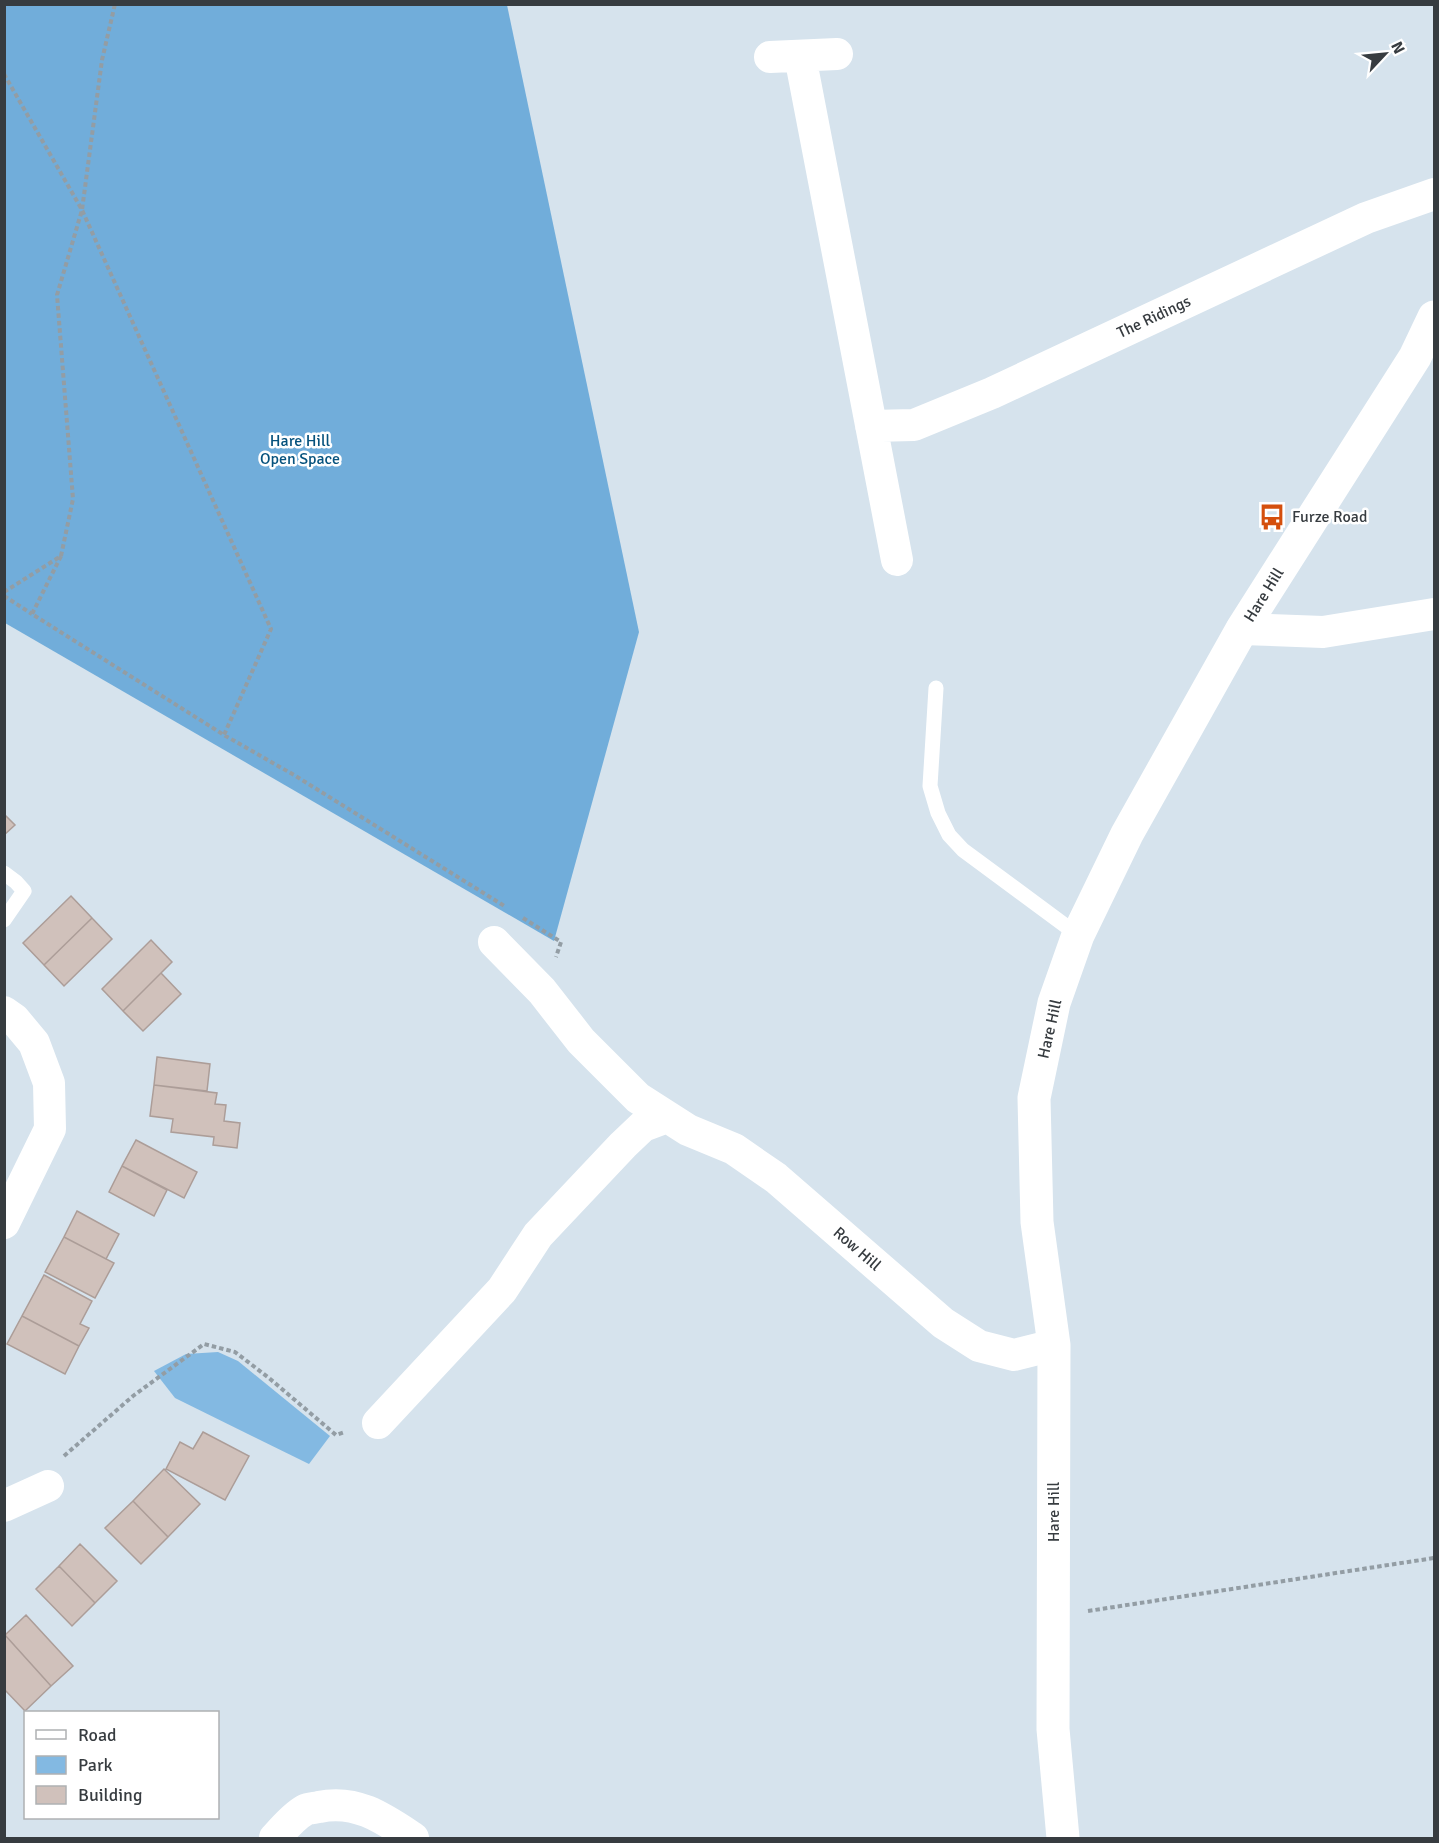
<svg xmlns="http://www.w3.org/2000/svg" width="1439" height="1843" font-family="Signika,sans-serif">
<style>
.green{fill:#83b9e2}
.forest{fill:#71adda}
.building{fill:#d0c1bb;stroke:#ac9d98;stroke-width:1.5}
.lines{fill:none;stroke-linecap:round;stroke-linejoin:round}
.path{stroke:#939da4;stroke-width:4;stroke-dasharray:4.5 3;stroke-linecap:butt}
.service{stroke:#fff;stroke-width:15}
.minor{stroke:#fff;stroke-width:32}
.tertiary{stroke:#fff;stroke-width:33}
.labels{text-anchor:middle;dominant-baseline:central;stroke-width:5;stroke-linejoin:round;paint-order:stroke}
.street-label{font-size:16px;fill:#373c40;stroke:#fff}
.park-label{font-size:16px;fill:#06527d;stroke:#fff}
.poi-label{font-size:16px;fill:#373c40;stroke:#fff;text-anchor:start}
</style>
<rect width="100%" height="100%" fill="#d6e3ed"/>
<!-- green -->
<path class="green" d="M218,1352L238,1361L330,1436L309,1464L175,1398L154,1371L186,1354Z"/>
<!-- forest -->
<path class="forest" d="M5,4L507,5L639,632L554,941L5,623Z"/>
<!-- building -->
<path class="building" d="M4,814L15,825L4,835Z
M71,896L92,918L44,965L23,943Z
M92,918L112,939L64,986L44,965Z
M151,940L172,962L123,1011L102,989Z
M161,973L181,994L143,1031L123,1011Z
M157,1057L210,1064L207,1091L154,1085Z
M154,1085L217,1093L215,1104L226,1105L224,1121L240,1123L237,1148L213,1145L214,1137L171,1132L173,1119L150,1116Z
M136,1140L197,1172L184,1198L122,1166Z
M122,1166L167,1190L154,1216L109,1192Z
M77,1211L119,1234L106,1259L64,1237Z
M64,1237L114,1263L95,1298L45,1272Z
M44,1275L92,1301L80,1324L89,1328L79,1346L22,1316Z
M22,1316L79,1346L65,1374L7,1344Z
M203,1432L249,1456L225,1500L166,1469L180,1442L193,1449Z
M164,1469L200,1504L168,1537L133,1501Z
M133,1501L168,1537L141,1564L105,1528Z
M80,1544L117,1581L95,1603L59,1566Z
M59,1566L95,1603L72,1626L36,1589Z
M26,1615L73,1666L51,1686L5,1635Z
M5,1635L51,1686L25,1711L4,1689Z"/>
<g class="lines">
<!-- path -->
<path class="path" d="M4,74L82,210L271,629L224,735
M61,556L73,499L57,295L82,210L102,60L115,4
M4,592L61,556L32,614L224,735L294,775L506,907
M4,596L32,614
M523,918L561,942L556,957
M64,1456L133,1396L204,1344L235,1352L269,1378L336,1435L345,1432
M1088,1611L1434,1558"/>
<!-- service -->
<path class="service" d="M936,688L930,786L938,813L949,835L963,850L1078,935
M4,873L16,882L24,891L4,920"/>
<!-- minor -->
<path class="minor" d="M800,56L897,560
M770,57L837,54
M871,426L914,425L992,393L1366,218L1434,194
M1242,629L1323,632L1434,614
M494,942L542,991L581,1041L638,1098L688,1130L734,1149L776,1178L943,1323L979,1346L1014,1355L1054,1345
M4,1012L14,1019L34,1043L49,1083L50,1129L4,1223
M378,1423L502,1290L538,1235L623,1145L643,1126L667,1117
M4,1506L48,1486
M275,1838C283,1829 294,1816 305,1810C309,1808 315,1808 319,1807C356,1799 383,1818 413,1838"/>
<!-- tertiary -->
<path class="tertiary" d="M1063,1838L1053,1729L1054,1345L1037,1222L1034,1098L1054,1003L1078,935L1127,834L1242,629L1415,357L1434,317"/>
</g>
<!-- icons -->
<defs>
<g id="bus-bare" transform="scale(2.07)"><path d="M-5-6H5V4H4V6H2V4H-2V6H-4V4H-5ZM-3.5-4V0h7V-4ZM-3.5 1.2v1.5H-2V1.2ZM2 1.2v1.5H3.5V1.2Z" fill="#d44f0d" stroke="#fff" stroke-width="2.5" paint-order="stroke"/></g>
</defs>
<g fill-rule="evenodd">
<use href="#bus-bare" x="1272" y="517"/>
</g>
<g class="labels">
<!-- street labels -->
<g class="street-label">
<text transform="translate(1154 317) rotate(-25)">The Ridings</text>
<text transform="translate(1264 595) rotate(-58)">Hare Hill</text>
<text transform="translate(1050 1029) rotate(-77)">Hare Hill</text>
<text transform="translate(857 1249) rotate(41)">Row Hill</text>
<text transform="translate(1054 1512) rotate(-90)">Hare Hill</text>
</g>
<!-- park labels -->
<g class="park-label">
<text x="300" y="441">Hare Hill<tspan x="300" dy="18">Open Space</tspan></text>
</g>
<!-- poi labels -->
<g class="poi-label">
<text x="1292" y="517">Furze Road</text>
</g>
</g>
<!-- border -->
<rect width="1439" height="1843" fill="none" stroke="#373c40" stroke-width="12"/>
<!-- legend -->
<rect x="24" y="1711" width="195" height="108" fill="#ffffff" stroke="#afb1b3" stroke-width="1.5"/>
<rect x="36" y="1730" width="30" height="9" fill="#ffffff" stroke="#afb1b3" stroke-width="1.5"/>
<text x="78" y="1741" font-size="18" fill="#373c40">Road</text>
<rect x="36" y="1756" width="30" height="18" fill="#83b9e2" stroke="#afb1b3" stroke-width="1.5"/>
<text x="78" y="1771" font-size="18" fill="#373c40">Park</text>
<rect x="36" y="1786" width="30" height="18" fill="#d0c1bb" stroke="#afb1b3" stroke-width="1.5"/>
<text x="78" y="1801" font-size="18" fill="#373c40">Building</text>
<!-- north arrow -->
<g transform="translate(1385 54) rotate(64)" stroke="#ffffff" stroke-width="4.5" paint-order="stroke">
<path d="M0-4.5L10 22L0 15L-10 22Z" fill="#373c40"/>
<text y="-9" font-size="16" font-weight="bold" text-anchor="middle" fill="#373c40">N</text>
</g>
</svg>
